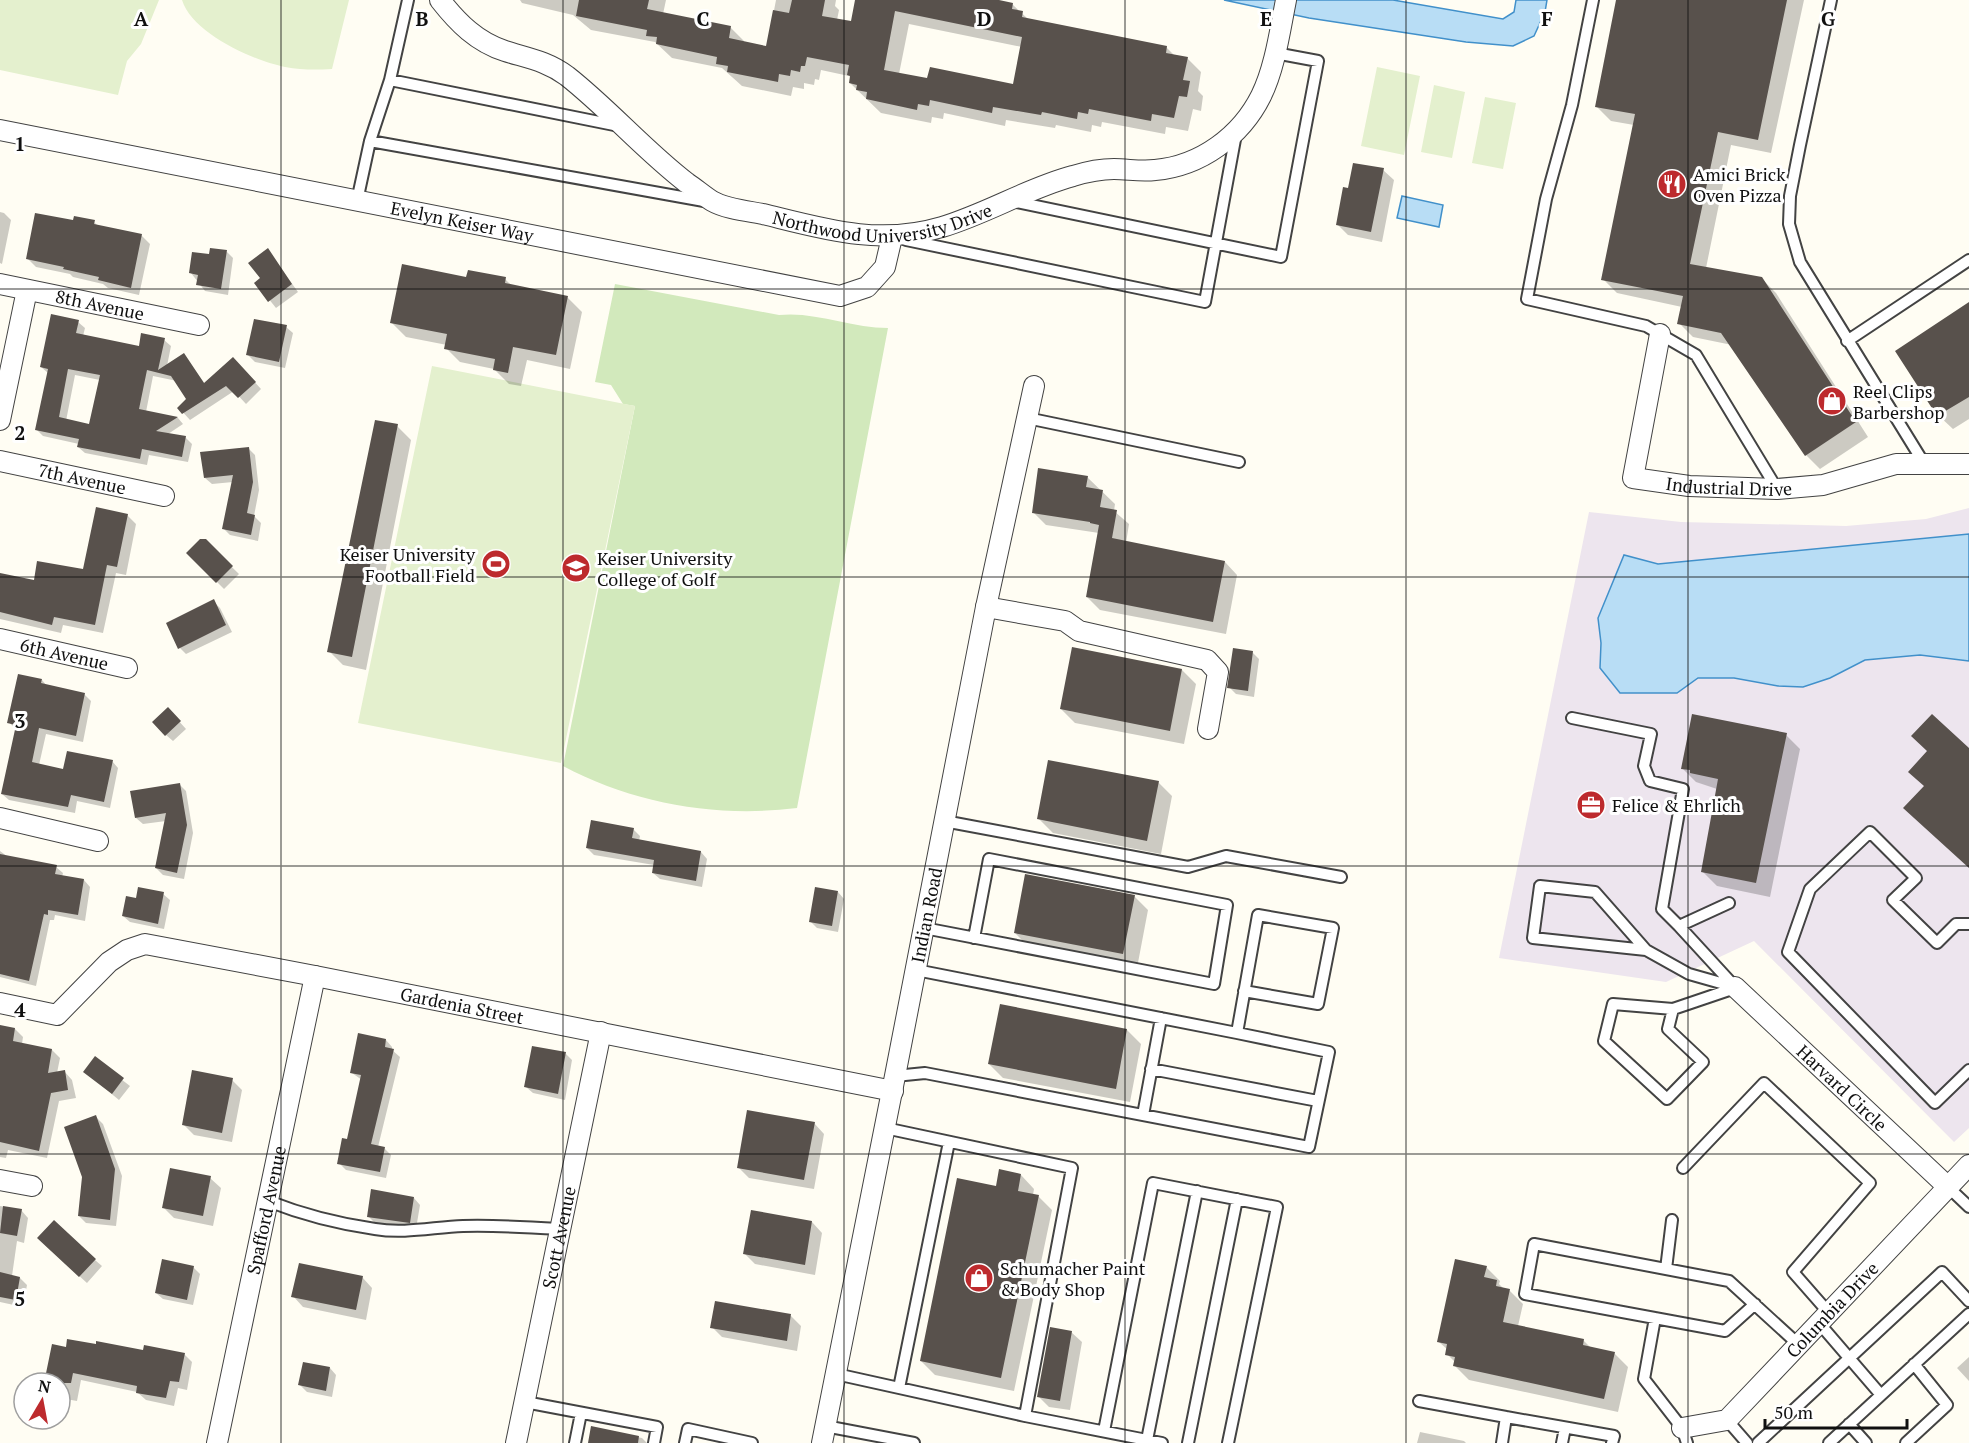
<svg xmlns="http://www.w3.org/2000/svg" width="1969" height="1443" font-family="'PT Serif',serif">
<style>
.industrial{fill:#ede5ee}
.green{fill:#d2e9bc}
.pitch{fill:#e4f0ce}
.water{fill:#b8ddf5;stroke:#4190ca;stroke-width:1.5}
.shadow{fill:#0003;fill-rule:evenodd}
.building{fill:#58514c;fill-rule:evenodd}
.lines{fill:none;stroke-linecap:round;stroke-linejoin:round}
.lane-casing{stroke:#434343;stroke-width:14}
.street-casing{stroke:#434343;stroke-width:22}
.lane{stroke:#fff;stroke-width:10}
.street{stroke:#fff;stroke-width:20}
.grid{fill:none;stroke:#101010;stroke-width:1.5;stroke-opacity:0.55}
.labels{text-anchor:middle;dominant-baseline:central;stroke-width:6;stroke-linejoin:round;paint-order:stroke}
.poi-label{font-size:18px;fill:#101010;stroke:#fff;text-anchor:start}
.street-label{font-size:18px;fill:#101010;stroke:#fff}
.grid-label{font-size:20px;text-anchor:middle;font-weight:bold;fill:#101010;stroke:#fff;stroke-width:6;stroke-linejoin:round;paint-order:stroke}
</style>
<rect width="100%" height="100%" fill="#fffdf3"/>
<!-- industrial -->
<path class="industrial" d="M1969,508V1128L1954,1142L1754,941L1666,982L1499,958L1589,512L1681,522L1846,526L1926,519Z"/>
<!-- green -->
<path class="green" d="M615,284L779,315C815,311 851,328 888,328L797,808C717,818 634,804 563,766L635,406L623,404L611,385L595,382Z"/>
<!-- pitch -->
<path class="pitch" d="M0,0H159L141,44L127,61L118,95L0,70Z
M182,0H349L332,69C316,70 301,70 285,67C254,61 192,33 182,0Z
M1377,67L1420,76L1404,155L1361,146Z
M1434,85L1465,92L1452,158L1421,152Z
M1485,97L1516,103L1503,169L1472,163Z
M432,366L635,406L561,763L358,723Z"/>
<!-- water -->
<path class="water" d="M1224,0H1393L1503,19L1514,12L1516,0H1547L1545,12L1534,36L1513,46L1466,42L1309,18Z
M1402,196L1443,205L1439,227L1397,218Z
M1969,534V661L1920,655L1865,660L1830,678L1803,687L1778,686L1734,678H1698L1677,693H1620L1600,668L1601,643L1598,618L1624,555L1658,564Z"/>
<!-- shadow -->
<path class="shadow" d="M520,0H666L663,14L730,27L744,41V43L767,47L776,0H836L835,6L839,10L837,20L852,23L865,0H992L1012,4L1029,20L1166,47L1175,56L1187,58L1201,72L1198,91L1203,96L1201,111L1193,109L1188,131L1166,127L1165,134L1102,122L1101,127L1092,125L1091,132L1056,125L1055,128L1006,120L1005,126L944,113L943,119L932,117L931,123L881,113L850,83L852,78L849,76L821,70L819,80L815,79L814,85L804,83V89L793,87L791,96L742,86L722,68L672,58L655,42L591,30L573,15L522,3ZM909,24L1022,47L1014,86L928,80L899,74Z
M1618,0H1804L1771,153L1731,145L1706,268L1761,278L1776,293L1868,437L1820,469L1806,455L1732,345L1693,337L1679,323L1682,307L1617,293L1603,279L1634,125L1611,121L1597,107Z
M1383,170L1394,180L1382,242L1348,235L1338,225L1349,189Z
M0,212L4,213L11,220L2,264L0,263Z
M75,222H94L99,227L141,235L150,244L139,295L108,288L103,284L73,277L70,274L36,267L28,259Z
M268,250L298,292L276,308L256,283L262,279Z
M227,252L233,258L228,295L205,291L191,273L210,256Z
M505,279L513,287L568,298L582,312L570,369L527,360L521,386L509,384L494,369L460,362L446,348L447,345L406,337L392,323Z
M1969,304V419L1953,429L1939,416L1897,351Z
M78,322L85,328L83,336L140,347L164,340L171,346L167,366L184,355L205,384L239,365L261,389L246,404L234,391L190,420L179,408L188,399L177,381L153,376L146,412L178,418L183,424L168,434L185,437L192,444L188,462L149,455L147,465L85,453L78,447L79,444L43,436L36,429L48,373L41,367ZM75,375L100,380L90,426L66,421Z
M286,327L293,333L285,368L255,362L248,355Z
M397,426L411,440L366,670L343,665L329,651Z
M248,448L255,455L259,490L254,516L261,523L258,541L230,535L224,529L233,482L212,484L205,478Z
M1087,477L1115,504L1114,511L1129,524L1126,543L1225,562L1237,575L1226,634L1100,610L1087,597L1099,533L1046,525L1033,512Z
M127,515L136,524L126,575L116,573L103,633L63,625L61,633L0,619V575L35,581L84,571Z
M205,541L239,574L224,589L188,553Z
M213,601L220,608L232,632L186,654L180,648Z
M1073,649L1182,670L1196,684L1184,744L1075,723L1061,709Z
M1252,652L1259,659L1254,697L1236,694L1229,687Z
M42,680L47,686L84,694L91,701L83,742L46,734L39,765L64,771L112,761L118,768L110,808L77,801L75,813L9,800L2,794L16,730L9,722Z
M168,709L186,729L173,741L166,735Z
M1786,735L1800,749L1770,897L1717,886L1703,872L1717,789L1696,782L1682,768Z
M1158,782L1172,796L1161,854L1053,833L1039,819Z
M180,785L186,791L193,833L184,879L163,875L156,868L166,821L143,824L136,818Z
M633,829L640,836L639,841L701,852L707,859L702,887L660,879L653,873L654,865L594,855L587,848Z
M0,851L8,857L56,867L63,873L62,877L84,880L90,887L85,921L55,915L54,920H50L36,986L0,977Z
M838,892L844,899L838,932L817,928L810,921Z
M163,894L170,900L164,929L130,922L123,916L137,899Z
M1134,896L1148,910L1137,968L1029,947L1015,933Z
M0,1027L15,1029L23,1037L22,1044L52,1050L60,1058L57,1073L64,1071L72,1080L76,1098L59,1101L47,1158L8,1150L6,1158L0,1157Z
M1127,1030L1141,1044L1130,1102L1003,1078L989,1064Z
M386,1040L392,1047V1050L400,1057L378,1147L384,1148L391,1155L386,1178L346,1170L339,1163L349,1141L362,1080L352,1073Z
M566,1054L572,1060L565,1100L533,1093L526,1087Z
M95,1059L130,1086L119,1100L85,1072Z
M232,1080L242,1090L232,1142L194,1135L183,1124Z
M96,1117L103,1124L122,1176L116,1226L86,1223L79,1216Z
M814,1123L824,1134L814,1189L749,1178L738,1167Z
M1021,1175L1034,1189L1033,1195L1038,1196L1052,1210L1014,1391L935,1375L921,1361L997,1188Z
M210,1178L221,1188L213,1226L174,1218L164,1208Z
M414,1198L420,1205L416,1229L375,1223L368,1216Z
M0,1206L21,1210L28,1218L24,1243L17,1241L12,1276L20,1278L27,1285L23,1307L0,1302Z
M812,1222L822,1233L815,1275L755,1264L745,1254Z
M45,1245L95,1260L102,1266L87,1283Z
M193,1267L200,1274L193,1305L163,1299L156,1293Z
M1486,1267L1500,1281L1499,1284L1504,1289L1509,1290L1523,1304L1518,1326L1583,1340L1591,1348L1614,1353L1628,1367L1618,1412L1469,1380L1455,1366L1456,1363L1447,1354L1448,1350L1439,1342Z
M362,1277L372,1288L366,1320L303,1307L293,1296Z
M791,1316L801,1326L797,1351L722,1337L712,1327Z
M1071,1332L1082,1342L1070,1410L1049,1407L1038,1396Z
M67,1349L184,1354L192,1362L187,1390L178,1388L174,1406L146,1400L137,1392L81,1380L77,1401L60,1398V1383H46Z
M1969,1357V1381L1957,1368Z
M330,1368L336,1375L332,1397L307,1392L300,1385Z
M592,1428L642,1438L647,1443H589Z
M1420,1432L1464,1441L1466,1443H1417Z"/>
<!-- building -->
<path class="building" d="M579,0H649L647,9L731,26L729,38L766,46L773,10L789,13L792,0H825L822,16L851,21L855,0H999L1013,3L1012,9L1023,11L1022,17L1167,46L1166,53L1188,57L1183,80L1190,81L1187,97L1179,96L1174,118L1152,114L1151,121L1089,109L1088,114L1078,112L1077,119L1042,112L1041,115L993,107L992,113L930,100L929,106L918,104L917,110L866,99L867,92L856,90L857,85L849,83L850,76L847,75L849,65L807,57L805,66H801L800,72L791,70L790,76L779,74L778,82L727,72L728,66L716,64L717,57L656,44L657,37L646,36L647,30L576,16ZM895,11L1022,37L1013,84L930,67L927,78L884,70Z
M1616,0H1787L1758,140L1718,132L1690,264L1762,277L1856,422L1805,456L1721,333L1677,324L1683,296L1601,280L1635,114L1595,107Z
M1353,163L1384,168L1371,232L1336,225L1343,187L1348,188Z
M35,213L73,220L74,216L95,220L94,224L142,234L131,288L98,280L99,277L63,269L64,267L26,259Z
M210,248L227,250L221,289L196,285L198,275L189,273L192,252L209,254Z
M268,248L292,284L268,302L254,283L260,278L248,263Z
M402,264L466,277L468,270L506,277L505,283L568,296L556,355L513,347L508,373L493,370L495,359L444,349L447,334L390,323Z
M1969,302V397L1937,416L1895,351Z
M51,314L79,320L76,333L139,346L141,333L165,338L158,370L184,353L204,383L233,357L256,382L238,398L226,386L182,414L177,408L186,399L171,376L147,370L139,409L178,417L156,431L186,436L182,457L142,449L140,459L77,447L79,439L35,430L48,369L40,367ZM68,369L100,375L89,424L59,417Z
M254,319L287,325L279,362L246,355Z
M375,420L398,424L352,657L327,652Z
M249,447L253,482L247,513L255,515L251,535L222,529L233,475L204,478L200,452Z
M1038,468L1088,476L1086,487L1103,490L1100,507L1117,510L1112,538L1225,561L1213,622L1086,597L1099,525L1090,523V522L1032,513Z
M96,507L128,514L117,567L107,565L95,625L54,617L52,625L0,612V573L34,580L37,561L83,569Z
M200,539H206L233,566L216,583L186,553Z
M214,599L226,625L178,649L166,623Z
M1072,647L1182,669L1170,731L1060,709Z
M1233,648L1253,651L1248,691L1227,688Z
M18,674L42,679L41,683L85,693L76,736L39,728L32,762L63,769L67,751L113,760L104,802L71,795L68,807L1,794L16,725L7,723Z
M168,707L181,721L165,736L152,722Z
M1692,714L1787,733L1756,883L1701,872L1718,779L1690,773V770L1681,769Z
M1932,714L1969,748V868L1903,808L1924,786L1908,772L1927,751L1911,736Z
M1048,760L1159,781L1147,841L1037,819Z
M180,783L187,825L177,873L155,868L166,813L135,818L130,791Z
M591,820L634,828L632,838L701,851L696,881L652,873L654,860L586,848Z
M0,854L57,865L55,874L84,879L78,915L48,910V915L44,914L29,981L0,974Z
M1025,874L1135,895L1123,954L1014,933Z
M138,887L164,892L158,924L122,916L126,896L136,898Z
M815,887L838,891L832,926L809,922Z
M1000,1004L1127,1029L1116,1089L988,1064Z
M0,1025L15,1028L13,1041L52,1049L48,1073L65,1070L68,1090L51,1093L39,1151L0,1142Z
M358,1033L386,1039L385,1047L394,1049L371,1144L385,1147L380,1172L337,1164L342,1138L347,1139L361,1075L350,1073Z
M532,1046L566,1052L558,1094L524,1087Z
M95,1056L124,1078L112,1094L83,1072Z
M192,1070L233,1078L222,1133L182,1125Z
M747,1110L815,1122L804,1180L737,1168Z
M96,1115L115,1169L110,1220L78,1216L82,1177L64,1127Z
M170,1168L211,1176L203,1216L162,1208Z
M999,1169L1021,1174L1018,1191L1039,1195L1001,1378L920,1361L957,1178L996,1186Z
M371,1189L414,1197L410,1223L367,1217Z
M3,1206L22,1209L17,1236L0,1233Z
M751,1210L812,1221L805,1265L743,1254Z
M54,1220L96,1259L79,1277L37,1238Z
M162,1259L194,1266L187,1300L155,1293Z
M1455,1259L1487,1266L1484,1277L1497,1280L1496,1286L1510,1289L1503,1322L1584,1339L1583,1345L1615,1352L1604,1399L1453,1366L1455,1357L1445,1355L1447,1344L1437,1342Z
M299,1263L363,1276L356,1310L291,1297Z
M0,1272L20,1277L16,1300L0,1297Z
M715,1301L791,1314L787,1341L710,1328Z
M1050,1327L1072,1331L1060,1401L1037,1397Z
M67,1339L96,1344V1341L143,1350L144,1345L185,1353L179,1382L170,1381L166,1398L136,1393L137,1386L73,1373L71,1383H44L52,1344L66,1347Z
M303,1362L330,1367L326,1391L298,1385Z
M591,1426L639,1436L638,1443H588Z"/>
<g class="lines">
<!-- lane casing -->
<g class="lane-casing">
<path id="lane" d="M408,0L390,80L370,141L704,201
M1593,0L1572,105L1546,199L1527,299L1646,326L1696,355L1777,489
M1831,0L1800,145L1790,196L1789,224L1800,262L1925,465
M390,80L619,126
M357,201L370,141
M1012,201L1281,257L1318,61L1275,53
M906,240L1205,302L1236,134
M1847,341L1969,260
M1027,418L1239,462
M1572,718L1651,734L1644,766L1650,781L1683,789L1662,909L1679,926
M944,821L1188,867L1226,856L1341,877
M1729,903L1679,926L1735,987
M1969,924H1956L1937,943L1893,900L1916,878L1870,832L1810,889L1788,952L1935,1103L1969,1070
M924,928L1214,984L1227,905L989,859L974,938
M1646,950L1533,938L1540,886L1595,892L1646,950L1689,974L1735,987
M916,970L1237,1033L1258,915L1333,928L1318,1004L1244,991
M1673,1009L1668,1029L1703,1062L1667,1099L1604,1041L1613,1004L1673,1009L1735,988
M1151,1069L1318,1101
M895,1076L925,1073L1309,1147L1329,1052L1237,1033
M1143,1115L1161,1018
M1683,1168L1764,1083L1870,1183L1793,1272L1829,1313
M1948,1187L1969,1207
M268,1201C301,1214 340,1224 375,1229C405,1234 434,1227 463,1226C496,1225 528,1227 561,1229
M1666,1269L1672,1220
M1755,1304L1725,1331L1525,1294L1534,1244L1729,1281L1799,1345
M1655,1318L1644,1379L1682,1428L1687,1443
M1819,1323L1881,1395
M836,1374L1025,1416L1072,1168L885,1128
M899,1388L949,1142
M1419,1401L1506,1417
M525,1402L657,1427L654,1443
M1025,1416L1162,1443
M1727,1420L1747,1443
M1849,1424L1866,1443
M825,1426L914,1443
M1104,1431L1153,1183L1277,1207L1228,1443
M1147,1440L1197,1191
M575,1443L581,1413
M685,1443L688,1429L752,1443
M1188,1443L1237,1199
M1502,1443L1506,1417L1614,1436L1612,1443
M1562,1443L1565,1428
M1758,1443L1942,1272L1969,1301
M1829,1443L1969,1314
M1906,1443L1947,1405L1914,1364"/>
</g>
<!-- street casing -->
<g class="street-casing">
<g id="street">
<path id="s1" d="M440,0C458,23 477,42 505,51C527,58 547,61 567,76C609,109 644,150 687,183C696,189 704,196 712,201C726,209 747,211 763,214C824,229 878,246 942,227C986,214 1028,188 1073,176C1086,172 1100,169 1114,169C1128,169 1141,172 1155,170C1201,166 1241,136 1261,96C1275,68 1280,30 1286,0"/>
<path id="s2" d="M0,130L840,296L867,287L885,267L892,237"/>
<path id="s3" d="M0,284L199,325"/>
<path id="s4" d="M1660,334L1633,478L1689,486L1777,489L1823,485L1896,464H1969"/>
<path d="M0,420L27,290"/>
<path id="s5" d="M0,461L164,496"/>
<path d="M986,607L1065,621L1079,631L1207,660L1218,672L1208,729"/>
<path id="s6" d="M0,639L127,668"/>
<path d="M0,818L98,841"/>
<path id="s7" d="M1735,987L1948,1187"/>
<path id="s8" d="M0,1003L57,1015L109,962L127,950L145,944L315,976L893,1091"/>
<path d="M0,1180L32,1186"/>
<path id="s9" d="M1682,1428L1727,1420L1969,1165"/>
<path id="s10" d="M217,1443L315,976"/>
<path id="s11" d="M516,1443L601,1032"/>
<path id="s12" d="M822,1443L895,1076L986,607L1034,386"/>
</g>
</g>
<!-- lane -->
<use href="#lane" class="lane"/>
<!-- street -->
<use href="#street" class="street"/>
</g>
<!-- grid -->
<path class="grid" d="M281,0V1443M563,0V1443M844,0V1443M1125,0V1443M1406,0V1443M1688,0V1443M0,289H1969M0,577H1969M0,866H1969M0,1154H1969"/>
<!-- icons -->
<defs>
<g id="restaurant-disc" transform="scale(1.5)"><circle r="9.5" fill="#bd2a2d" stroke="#fff"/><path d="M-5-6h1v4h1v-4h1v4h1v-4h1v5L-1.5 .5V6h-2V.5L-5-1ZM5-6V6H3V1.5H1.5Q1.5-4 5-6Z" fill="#fff"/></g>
<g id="shop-disc" transform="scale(1.5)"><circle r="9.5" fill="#bd2a2d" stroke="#fff"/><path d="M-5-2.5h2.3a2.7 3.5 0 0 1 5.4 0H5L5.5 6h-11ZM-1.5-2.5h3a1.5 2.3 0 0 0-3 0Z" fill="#fff"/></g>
<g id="stadium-disc" transform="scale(1.5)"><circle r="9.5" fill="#bd2a2d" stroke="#fff"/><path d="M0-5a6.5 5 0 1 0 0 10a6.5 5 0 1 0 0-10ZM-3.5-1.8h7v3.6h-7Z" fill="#fff"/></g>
<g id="university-disc" transform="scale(1.5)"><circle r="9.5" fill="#bd2a2d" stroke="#fff"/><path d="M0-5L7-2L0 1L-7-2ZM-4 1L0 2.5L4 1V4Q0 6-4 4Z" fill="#fff"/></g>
<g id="office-disc" transform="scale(1.5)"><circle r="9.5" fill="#bd2a2d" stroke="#fff"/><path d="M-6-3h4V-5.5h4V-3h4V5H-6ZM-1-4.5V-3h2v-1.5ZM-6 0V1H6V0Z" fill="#fff"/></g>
</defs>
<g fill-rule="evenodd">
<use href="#restaurant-disc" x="1672" y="184"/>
<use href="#shop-disc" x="1832" y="401"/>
<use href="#stadium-disc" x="496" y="564"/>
<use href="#university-disc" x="576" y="568"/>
<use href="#office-disc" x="1591" y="805"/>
<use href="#shop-disc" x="979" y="1278"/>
</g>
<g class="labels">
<!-- poi labels -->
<g class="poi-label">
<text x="1693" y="174">Amici Brick<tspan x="1693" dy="21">Oven Pizza</tspan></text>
<text x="1853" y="391">Reel Clips<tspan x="1853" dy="21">Barbershop</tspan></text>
<text x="475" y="554" text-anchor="end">Keiser University<tspan x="475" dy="21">Football Field</tspan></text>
<text x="597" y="558">Keiser University<tspan x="597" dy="21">College of Golf</tspan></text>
<text x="1612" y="805">Felice &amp; Ehrlich</text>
<text x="1000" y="1268">Schumacher Paint<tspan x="1000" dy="21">&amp; Body Shop</tspan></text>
</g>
<!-- street labels -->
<g class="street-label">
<text stroke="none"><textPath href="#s1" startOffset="518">Northwood University Drive</textPath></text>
<text stroke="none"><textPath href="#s2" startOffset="471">Evelyn Keiser Way</textPath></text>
<text stroke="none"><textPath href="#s3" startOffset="102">8th Avenue</textPath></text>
<text stroke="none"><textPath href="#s5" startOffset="84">7th Avenue</textPath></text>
<text stroke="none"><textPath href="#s4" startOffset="243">Industrial Drive</textPath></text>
<text stroke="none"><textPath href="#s6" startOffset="66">6th Avenue</textPath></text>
<text stroke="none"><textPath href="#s12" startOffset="538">Indian Road</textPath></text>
<text stroke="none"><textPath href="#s8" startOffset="496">Gardenia Street</textPath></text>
<text stroke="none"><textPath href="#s7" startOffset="147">Harvard Circle</textPath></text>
<text stroke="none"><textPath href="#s10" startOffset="238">Spafford Avenue</textPath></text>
<text stroke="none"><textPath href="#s11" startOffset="210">Scott Avenue</textPath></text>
<text stroke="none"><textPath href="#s9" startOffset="198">Columbia Drive</textPath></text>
</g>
</g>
<g class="grid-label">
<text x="141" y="26">A</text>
<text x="422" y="26">B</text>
<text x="703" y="26">C</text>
<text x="984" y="26">D</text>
<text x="1266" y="26">E</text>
<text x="1547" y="26">F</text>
<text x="1828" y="26">G</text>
<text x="20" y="151">1</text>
<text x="20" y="440">2</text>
<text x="20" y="728">3</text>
<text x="20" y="1017">4</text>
<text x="20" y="1306">5</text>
</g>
<!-- north arrow -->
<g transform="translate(42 1401) rotate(10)"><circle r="28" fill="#ffffff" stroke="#9f9f9f" stroke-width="1.5"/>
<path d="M0-4.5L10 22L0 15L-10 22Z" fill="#bd2a2d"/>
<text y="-9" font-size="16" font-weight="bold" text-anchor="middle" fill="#101010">N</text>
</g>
<!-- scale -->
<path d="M1765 1419v9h142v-9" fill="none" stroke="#101010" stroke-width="3"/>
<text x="1774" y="1419" font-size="18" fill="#101010" stroke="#ffffff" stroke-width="4.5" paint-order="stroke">50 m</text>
</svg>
